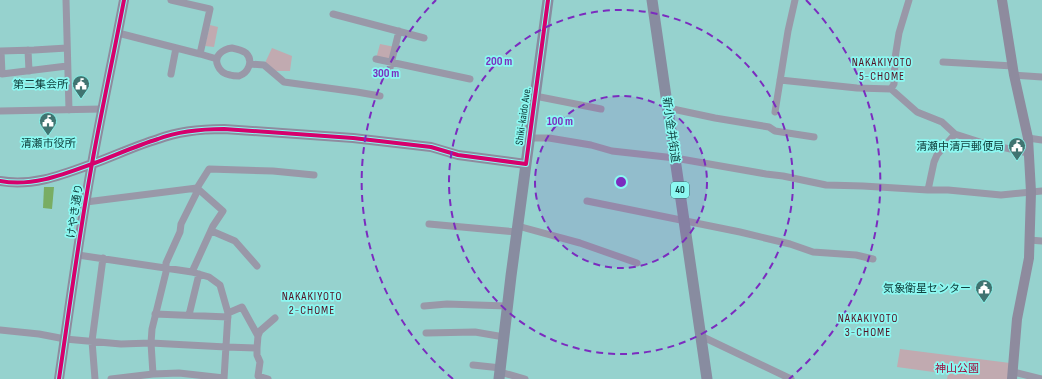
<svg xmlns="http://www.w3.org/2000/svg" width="1042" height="379" font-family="'Sofia Sans Condensed','Noto Sans JP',sans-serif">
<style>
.green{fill:#c1aab0}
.water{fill:#79ad63}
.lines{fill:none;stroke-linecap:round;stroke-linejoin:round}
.street{stroke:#9998a8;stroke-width:7}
.secondary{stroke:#8e8b9e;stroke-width:10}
.primary{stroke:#888ca0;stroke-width:11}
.cycleway-casing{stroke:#8cf8f1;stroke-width:6}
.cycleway{stroke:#d6006c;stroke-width:4}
.ring{fill:none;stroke:#7b2cbf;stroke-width:2;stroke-dasharray:7 5}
.labels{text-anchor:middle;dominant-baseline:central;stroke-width:3.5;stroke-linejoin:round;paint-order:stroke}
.shield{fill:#8cf8f1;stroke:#367874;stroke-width:1}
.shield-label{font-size:10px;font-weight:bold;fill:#11413f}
.poi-label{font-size:11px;fill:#11413f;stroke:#8cf8f1;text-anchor:end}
.street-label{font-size:11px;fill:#11413f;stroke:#8cf8f1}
.park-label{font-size:11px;fill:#9f0e3e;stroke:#8cf8f1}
.neighbourhood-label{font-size:12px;letter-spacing:1px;fill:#540f21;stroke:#8cf8f1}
.centre{fill:#7b2cbf;stroke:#8cf8f1;stroke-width:2}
.ring-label{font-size:12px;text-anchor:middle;font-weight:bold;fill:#7b2cbf;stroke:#8cf8f1;stroke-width:3.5;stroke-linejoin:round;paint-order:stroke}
</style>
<rect width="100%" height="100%" fill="#96d2ce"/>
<!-- green -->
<path class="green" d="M210,25L218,27L214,47L205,46Z
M380,44L395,47L391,62L376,59Z
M272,48L292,56L290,71H272L264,65Z
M900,349L1010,363L1008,379H947L948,374L897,367Z"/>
<!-- water -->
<path class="water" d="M44,187H54L52,209L43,208Z"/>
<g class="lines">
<!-- street -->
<path class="street" d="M66,0L69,110
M333,14L424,38
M118,33L200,54L210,9L171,0
M67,48L34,50L1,51L2,74L67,66
M232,48C237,49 242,50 246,53C254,61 248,73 239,76C236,76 233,76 230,75C225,74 220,71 218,66C213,56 223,49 232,48Z
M28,50L29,71
M200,54L217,59
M376,59L470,79
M943,62L1013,66
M250,64L264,65L284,82L357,92L380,96
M389,72L399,31
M171,74L176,48
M1014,75L1042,77
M780,80L857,88L891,89L894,84L895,58L899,33L909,0
M891,89L917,112L942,122L955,134L983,143L1028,153
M535,96L601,109
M668,108L715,118L769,127L775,131L814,137
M0,111L102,109
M775,112L788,31L795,0
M529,138H549L591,145L612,151L675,158L766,174L783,176L826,185L863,186L928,190H948L1001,195L1042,191
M1028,138L1042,140
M928,190L934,162L937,155L955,134
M587,201L740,232L790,244L813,252L856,255L873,259
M86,202L197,188L223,211L213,226L192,272
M429,224L517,232
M518,226L525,228L580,243L637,263
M210,233L214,232L235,241L257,266
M1029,240L1042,241
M78,255L192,272L209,277L220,285L228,313L224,379
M424,306L447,304L507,306
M228,313L242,307L258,336
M155,314L228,317
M189,315L199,274
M0,330L39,334L65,339L121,344L151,343L226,347L257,348V355L260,362L258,376L268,379
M426,333L475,332L504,337
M701,336L791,379
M257,348L258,336L260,331L275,318
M473,365L501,368
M500,372L525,379
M1013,372L1042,379
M153,374L151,343L152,329L166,272V263L180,232L181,224L196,194L197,188L209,169L273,171L314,175
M95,379L92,341L103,258
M111,379L153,374L179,373L224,378"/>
<!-- secondary -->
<path class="secondary" d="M1002,0L1014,75L1028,138L1031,192L1029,258L1017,319L1012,379
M0,181C32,187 62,175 92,164C114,156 135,146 158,139C179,131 201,129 224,129L353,138L431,147L458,155L526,164
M59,379C69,311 78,243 90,175C100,117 113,59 124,0"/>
<!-- primary -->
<path class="primary" d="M652,0L707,379
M499,379L511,276L548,0"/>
<!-- cycleway casing -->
<g class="cycleway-casing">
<path id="cycleway" d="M0,181C32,187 62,175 92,164C114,156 135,146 158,139C179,131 201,129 224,129L353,138L431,147L458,155L526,164L548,0
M59,379C69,311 78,243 90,175C100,117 113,59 124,0"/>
</g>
<!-- cycleway -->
<use href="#cycleway" class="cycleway"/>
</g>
<!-- distance rings -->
<circle cx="621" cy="182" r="86" fill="#7b2cbf" fill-opacity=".12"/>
<g class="ring">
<circle cx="621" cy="182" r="86"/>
<circle cx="621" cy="182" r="172"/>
<path d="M453 379A259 259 0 0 1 436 0M806 0A259 259 0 0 1 789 379"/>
</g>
<!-- icons -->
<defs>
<g id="civic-pin" transform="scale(0.9)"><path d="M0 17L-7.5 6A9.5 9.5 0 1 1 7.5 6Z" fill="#407471" stroke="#8cf8f1"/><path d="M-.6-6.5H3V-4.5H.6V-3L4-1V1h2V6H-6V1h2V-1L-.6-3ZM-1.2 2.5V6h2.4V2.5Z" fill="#fff"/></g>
</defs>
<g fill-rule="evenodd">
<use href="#civic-pin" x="81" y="84"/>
<use href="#civic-pin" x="48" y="121"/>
<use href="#civic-pin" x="1017" y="146"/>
<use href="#civic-pin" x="984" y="288"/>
</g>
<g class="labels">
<!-- shield labels -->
<rect class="shield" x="671" y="182" width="18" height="16" rx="3"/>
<g class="shield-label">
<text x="680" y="190">40</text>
</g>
<!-- poi labels -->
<g class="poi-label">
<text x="68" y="84">第二集会所</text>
<text x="48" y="143" text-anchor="middle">清瀬市役所</text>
<text x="1004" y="146">清瀬中清戸郵便局</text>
<text x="971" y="288">気象衛星センター</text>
</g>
<!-- street labels -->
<g class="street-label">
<text transform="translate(523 116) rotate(-82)">Shiki-kaido Ave.</text>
<text transform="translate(671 130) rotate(82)">新小金井街道</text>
<text transform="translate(75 211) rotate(-81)">けやき通り</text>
</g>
<!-- park labels -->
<g class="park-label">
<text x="957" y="368">神山公園</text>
</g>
<!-- neighbourhood labels -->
<g class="neighbourhood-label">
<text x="882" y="62">NAKAKIYOTO<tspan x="882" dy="14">5-CHOME</tspan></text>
<text x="312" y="296">NAKAKIYOTO<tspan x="312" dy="14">2-CHOME</tspan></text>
<text x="868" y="318">NAKAKIYOTO<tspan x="868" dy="14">3-CHOME</tspan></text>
</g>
</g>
<circle cx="621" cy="182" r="6" class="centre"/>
<g class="ring-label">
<text x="499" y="65">200 m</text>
<text x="386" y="77">300 m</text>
<text x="560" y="125">100 m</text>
</g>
</svg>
